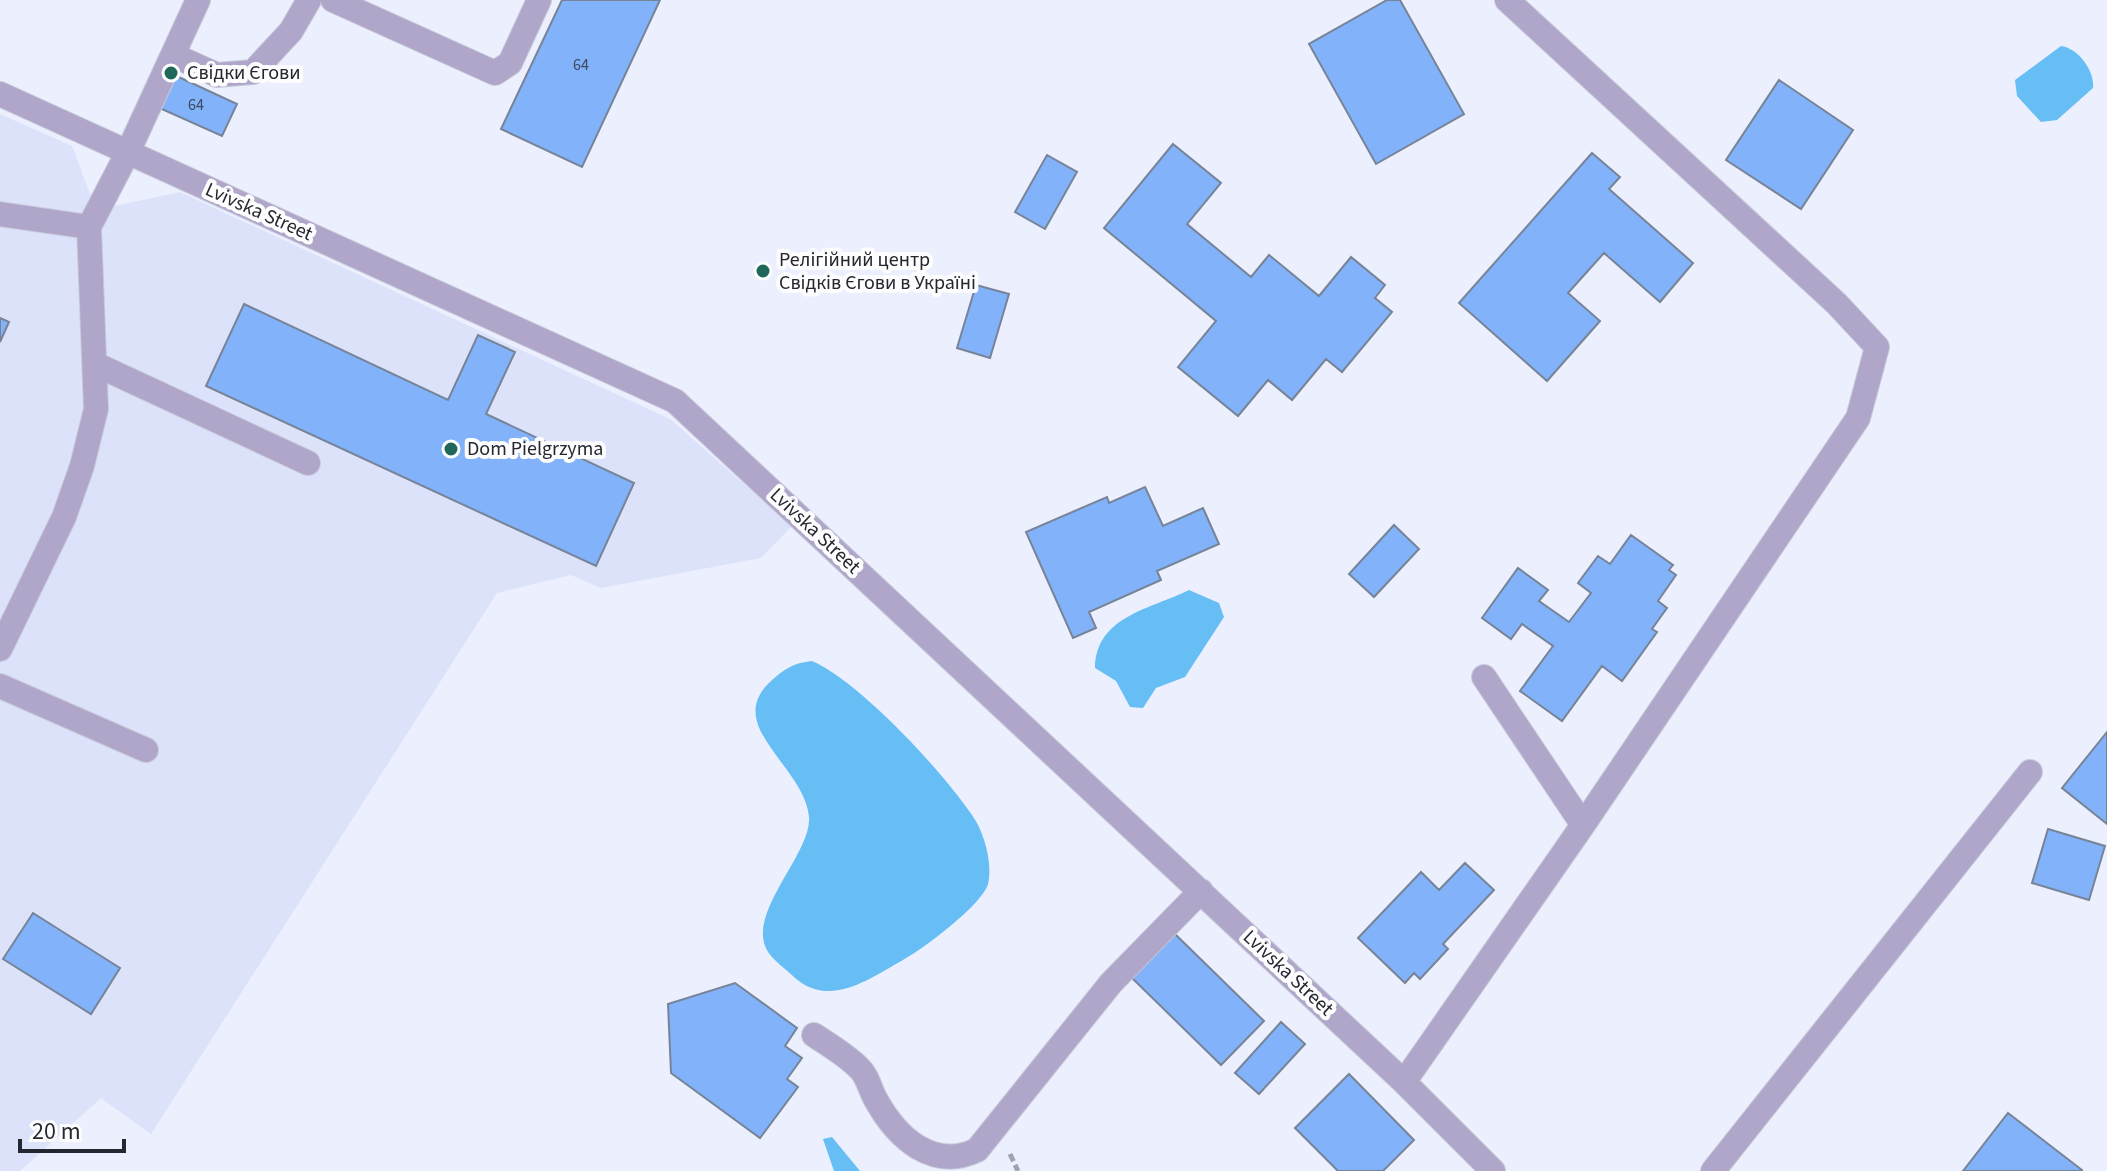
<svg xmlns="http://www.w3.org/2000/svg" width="2107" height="1171" font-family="'Source Sans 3',sans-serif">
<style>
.built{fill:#dde2fb}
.water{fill:#66bef5}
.building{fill:#81b2fa;stroke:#778497;stroke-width:2}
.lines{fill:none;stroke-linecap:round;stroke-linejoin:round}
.minor-casing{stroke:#c8cbd9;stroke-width:26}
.path{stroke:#a0a2af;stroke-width:5;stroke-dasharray:8 4;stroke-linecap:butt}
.minor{stroke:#afa6ca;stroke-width:24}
.poi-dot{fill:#20675b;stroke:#fdfdfd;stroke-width:3}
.labels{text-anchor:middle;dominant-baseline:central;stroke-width:8;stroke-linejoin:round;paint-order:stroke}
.number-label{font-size:16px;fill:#3c4a62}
.poi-label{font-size:20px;fill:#252730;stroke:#fdfdfd;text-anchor:start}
.street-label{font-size:20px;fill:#252730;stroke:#fdfdfd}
</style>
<rect width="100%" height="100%" fill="#eceffe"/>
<!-- built -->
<path class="built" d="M0,114L72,146L96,210L180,192L670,419L792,526L761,558L601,588L571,575L497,593L151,1134L101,1098L20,1171H0Z"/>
<!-- water -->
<path class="water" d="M2061,46C2078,48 2095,71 2093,88L2057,120L2041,122L2017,96L2015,80Z
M1189,590L1219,603L1224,617L1185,677L1156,688L1143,708L1130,707L1116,681L1095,668C1096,616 1151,609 1189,590Z
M812,661C860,682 941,770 972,815C984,832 993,863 988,884C982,905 923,949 903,960C869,979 829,1009 794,977C786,969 774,961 768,952C744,914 812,854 809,817C805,767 723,726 770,682C784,669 793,663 812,661Z
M832,1137L860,1171H834L823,1139Z"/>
<!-- building -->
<path class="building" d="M562,0H660L582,167L501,129Z
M1387,0H1400L1464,114L1376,164L1309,44Z
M170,73L237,104L222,136L155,106Z
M1779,80L1853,130L1801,209L1726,160Z
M1173,144L1221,183L1187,224L1251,277L1269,255L1319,296L1351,257L1385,285L1375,298L1392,312L1342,372L1326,359L1292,400L1268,380L1238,416L1178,367L1216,321L1104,228Z
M1592,153L1620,177L1609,189L1693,263L1660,302L1604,253L1568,293L1600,321L1547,381L1459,303Z
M1047,155L1077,172L1045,229L1015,212Z
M976,285L1009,294L990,358L957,348Z
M244,304L448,400L478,335L515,352L486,414L634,483L596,566L206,386Z
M0,318L9,322L0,342Z
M1145,487L1163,526L1203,508L1219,544L1157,571L1161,580L1089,612L1096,628L1073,638L1026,532L1107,497L1109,503Z
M1394,525L1419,549L1374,597L1349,574Z
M1631,535L1673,565L1669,570L1676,575L1658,601L1667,608L1652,629L1657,632L1622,681L1602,666L1562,721L1520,691L1553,646L1522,624L1511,639L1482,618L1518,568L1548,590L1539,601L1569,622L1591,593L1578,583L1598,556L1610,564Z
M2107,732V824L2062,788Z
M2048,829L2105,846L2089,900L2032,883Z
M1465,863L1494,890L1443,944L1448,949L1420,979L1414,973L1405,983L1358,938L1421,872L1439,890Z
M33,913L120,968L91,1014L3,959Z
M1175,934L1264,1021L1221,1065L1132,978Z
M735,983L797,1028L785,1046L802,1058L787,1079L798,1087L760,1138L671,1073L668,1004Z
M1281,1022L1305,1044L1259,1094L1235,1073Z
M1349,1074L1414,1140L1383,1171H1338L1295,1128Z
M2008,1113L2082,1170L2081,1171H1963Z"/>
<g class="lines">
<!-- minor casing -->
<g class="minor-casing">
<path id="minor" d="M333,0L495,73L510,63L539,0
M173,55L217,75L253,72L291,31L309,0
M0,94L675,401L1404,1082L1493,1171
M0,214L89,227
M95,364L308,463
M0,649L64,517L82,466L96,409L89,227L128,152L198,0
M1484,677L1583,825
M0,686L146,750
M814,1035C829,1045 846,1055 859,1068C868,1076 870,1090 876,1100C897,1138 933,1171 977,1150L1111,983L1201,891
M1404,1082L1583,825L1858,418L1877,347L1837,304L1507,0
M1713,1171L2030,772"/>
</g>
<!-- path -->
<path class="path" d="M1010,1154L1018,1171"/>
<!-- minor -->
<use href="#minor" class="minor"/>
</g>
<!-- markers -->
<g class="poi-dot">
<circle cx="171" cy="73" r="8"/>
<circle cx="763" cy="271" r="8"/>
<circle cx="451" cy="449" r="8"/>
</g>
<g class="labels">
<!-- number labels -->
<g class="number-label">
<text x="581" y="65">64</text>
<text x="196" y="105">64</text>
</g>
<!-- poi labels -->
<g class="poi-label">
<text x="187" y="73">Свідки Єгови</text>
<text x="779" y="260">Релігійний центр<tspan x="779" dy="23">Свідків Єгови в Україні</tspan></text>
<text x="467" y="449">Dom Pielgrzyma</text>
</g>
<!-- street labels -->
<g class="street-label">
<text transform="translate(259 212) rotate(24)">Lvivska Street</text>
<text transform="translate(815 531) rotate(43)">Lvivska Street</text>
<text transform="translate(1288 973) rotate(43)">Lvivska Street</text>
</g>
</g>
<!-- scale -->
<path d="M20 1139v12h104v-12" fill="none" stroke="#252730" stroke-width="4"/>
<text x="32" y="1139" font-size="24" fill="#252730" stroke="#fdfdfd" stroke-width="6" paint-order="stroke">20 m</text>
</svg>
